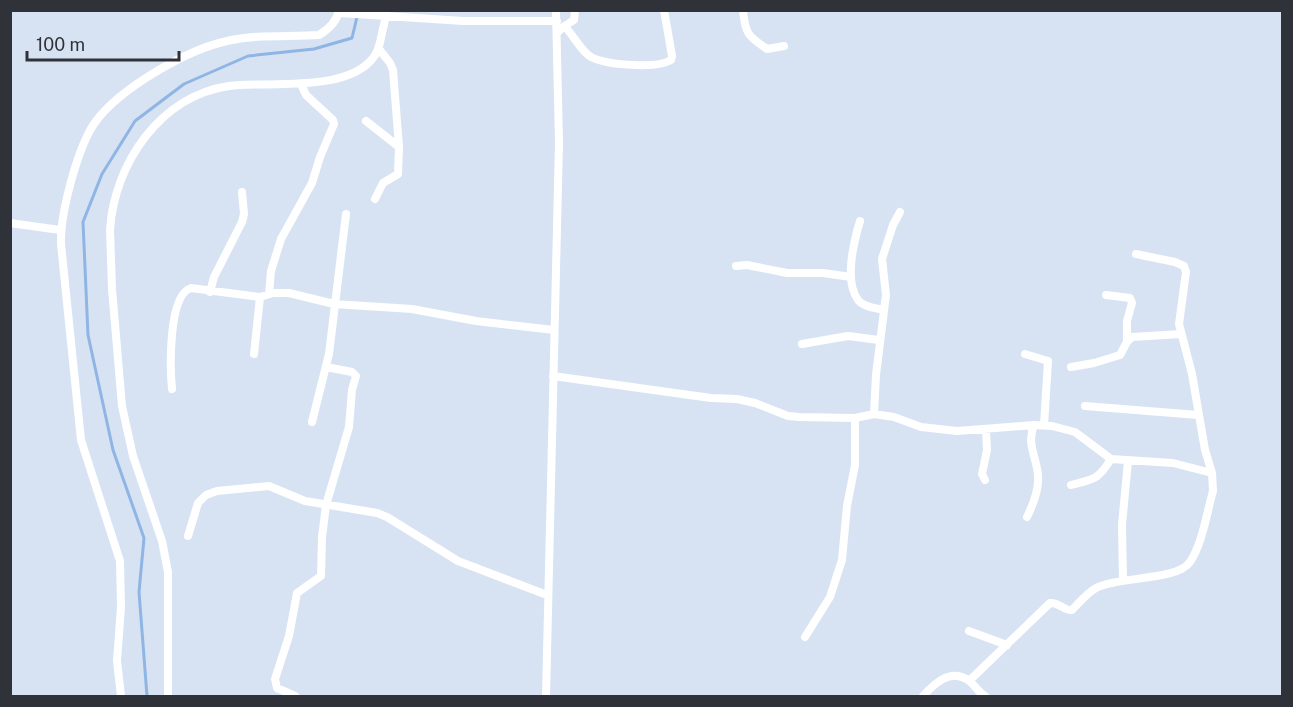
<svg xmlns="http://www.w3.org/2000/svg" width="1293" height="707" font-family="'Public Sans',sans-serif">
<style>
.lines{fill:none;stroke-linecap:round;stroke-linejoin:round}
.stream{stroke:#8fb5e5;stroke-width:3}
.minor{stroke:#fff;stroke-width:8}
</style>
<rect width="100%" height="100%" fill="#d7e3f2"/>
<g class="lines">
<!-- stream -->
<path class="stream" d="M147,696L139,592L144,538L113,450L88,335L83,222L102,174L135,121L184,84L248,56L314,49L352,38L357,17"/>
<!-- minor -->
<path class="minor" d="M743,10C745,34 748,36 767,49L784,46
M340,13L463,21H557
M563,27L574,20L575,10
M557,33L563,27L566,28C574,36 581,51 591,57C606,65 657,69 671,60L672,56L664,10
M366,121L399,147
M375,199L383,183L398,174L399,147L393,70L390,63L379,49
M860,221C854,241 844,281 858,300C863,307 876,308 884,310
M10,223L60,230
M736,266L747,265L787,273H823L851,277
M210,292L214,277L242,222L244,214L242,192
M269,294L271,271L281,239L312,183L320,157L334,124L333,120L306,95L301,84
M1106,295L1130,298L1132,303L1127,321V342
M802,344L848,336L879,340
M254,354L260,297
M1025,354L1048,361L1044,425
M1071,367L1094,363L1120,355L1127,342L1132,337L1181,334
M553,376L711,398L737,399L755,403L788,416L799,417L855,418L874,414L894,417L921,427L957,431L1034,425L1052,426L1075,432L1111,459L1173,463L1212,473
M172,389C170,369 168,295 191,288L260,297L273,293H289L334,304L412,309L476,321L554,330
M1085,406L1198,415
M874,414L876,375L886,295L882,259L893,225L900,212
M312,422L329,354L346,214
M985,480L982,474L987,450L986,430
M1071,485C1094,479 1098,480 1111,459
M1027,517C1033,505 1039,490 1038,476C1037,457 1026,445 1034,425
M188,536L198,503L206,495L217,491L269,486L305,501L377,513L387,517L458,561L547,595
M1123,580L1122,525L1128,461
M969,631L1007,645
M805,637L830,597L842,560L847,506L855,465V418
M969,681L1050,603C1059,602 1064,611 1072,610C1080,602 1087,593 1096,588C1119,576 1177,581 1190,562C1202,545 1207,512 1213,491L1212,473L1205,450L1192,374L1179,324L1186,272L1184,266L1175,262L1136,254
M121,696L117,661L121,607L120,561L81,440L61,244C60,214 78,145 96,121C121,88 186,50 227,41C257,34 289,37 319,35C329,29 337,22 339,10
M168,696V572L162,541L133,456L122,406L112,289L110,230C114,164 160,96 229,86C267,81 346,93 373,58C379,51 380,42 382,33C384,25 386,18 386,10
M295,696L277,688L275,679L289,636L297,593L321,576L322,537L326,505L349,427L352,390L356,376L352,372L326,367
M546,696L559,143L556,10
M923,696C934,684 950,668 968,680C974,684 978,692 985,696"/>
</g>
<!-- border -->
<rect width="1293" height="707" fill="none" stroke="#2f3339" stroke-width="24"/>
<!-- scale -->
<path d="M27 51v9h152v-9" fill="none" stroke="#2f3339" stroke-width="3"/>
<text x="36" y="51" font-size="18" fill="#2f3339" stroke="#d7e3f2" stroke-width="4.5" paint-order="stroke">100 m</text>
</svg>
